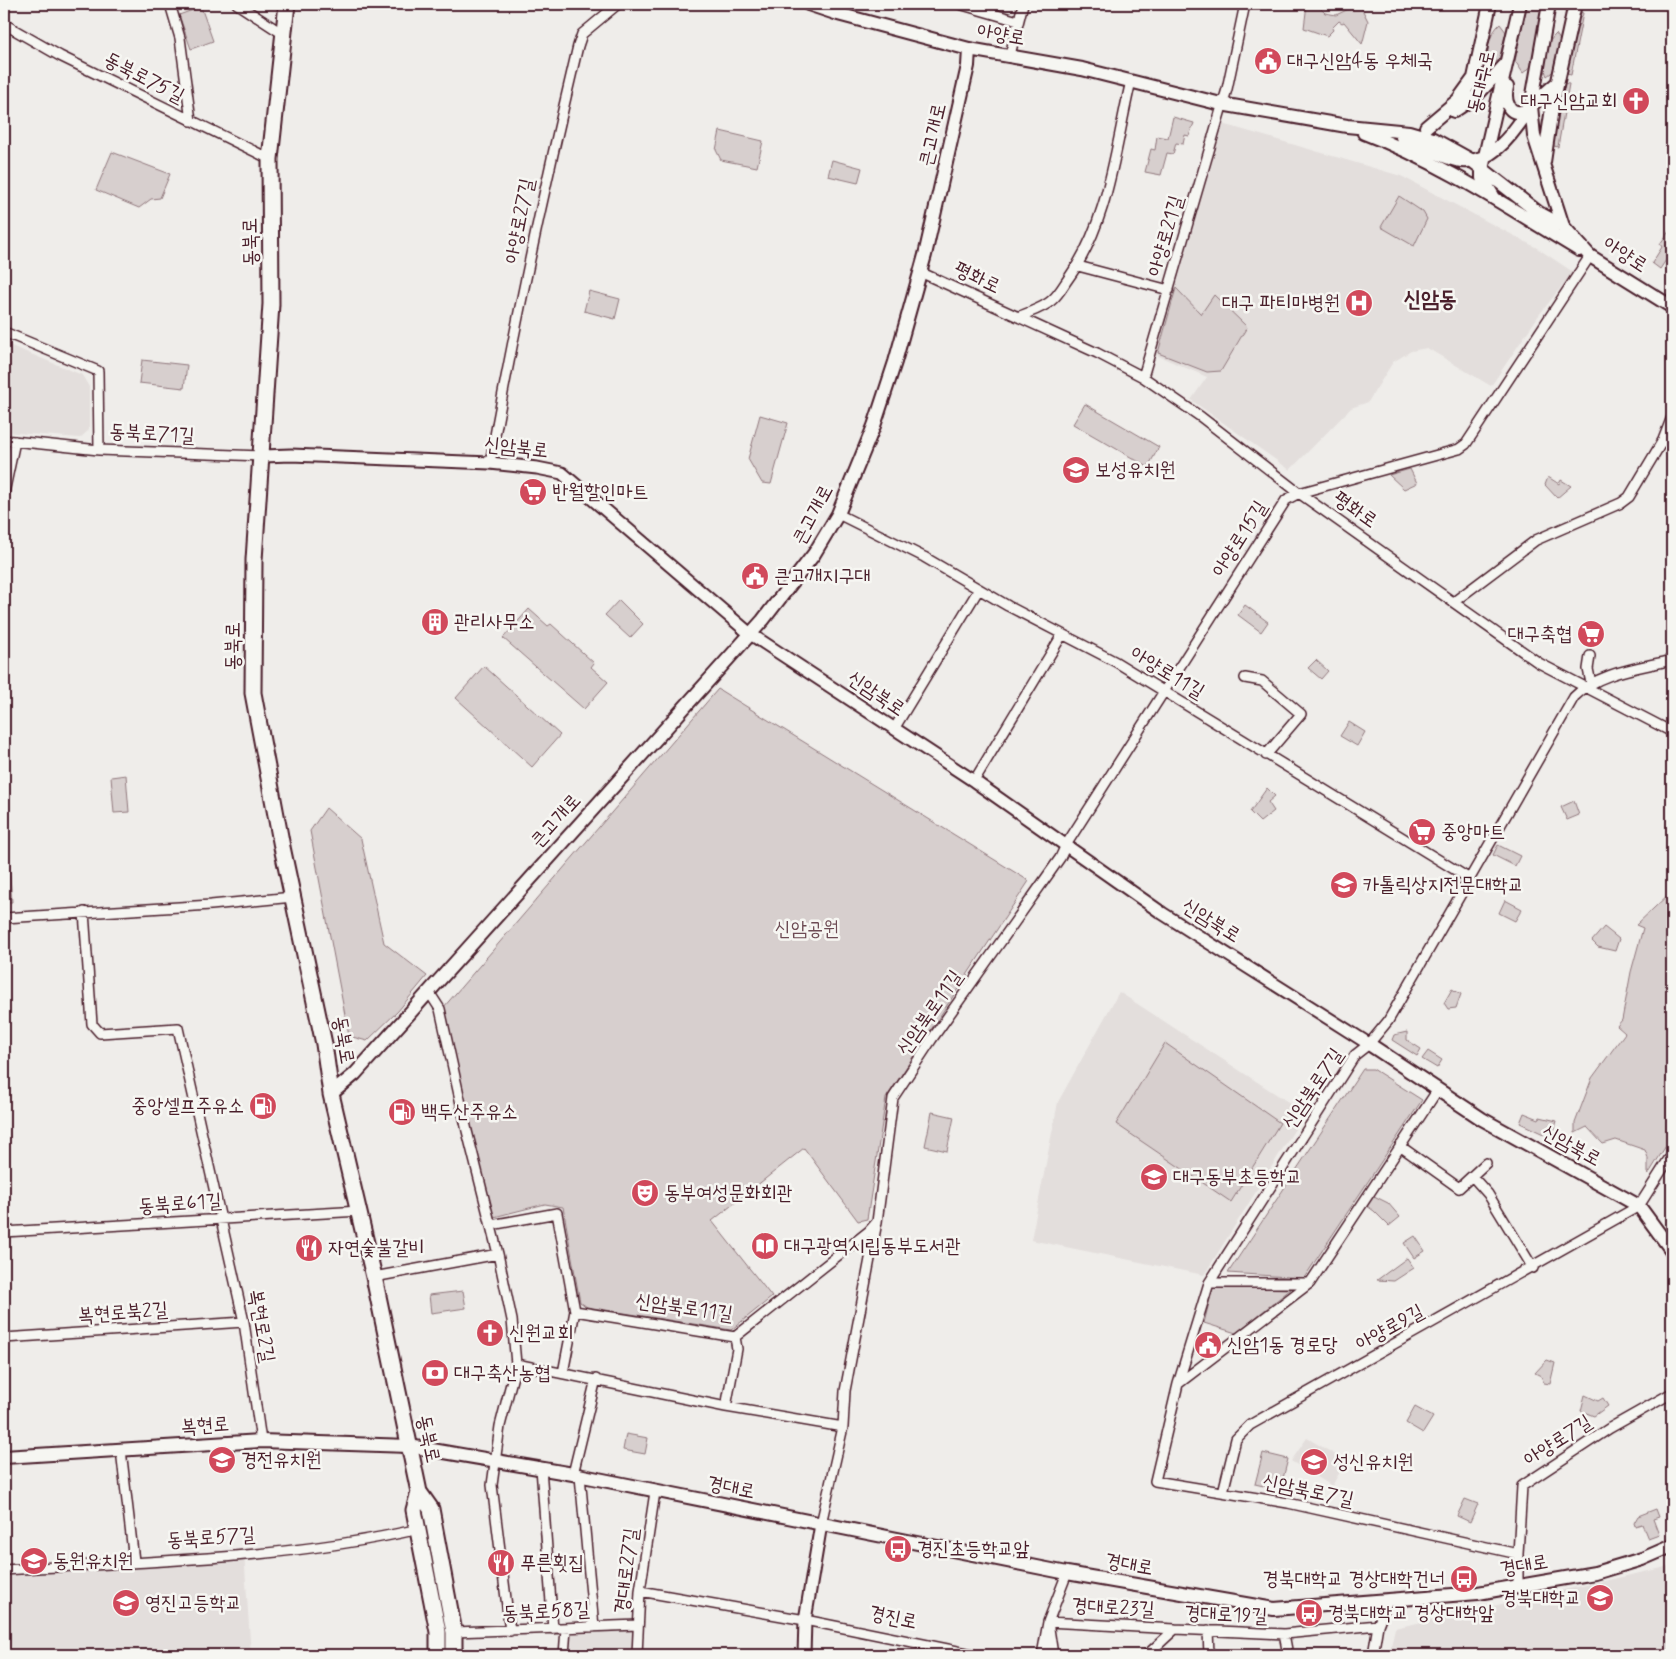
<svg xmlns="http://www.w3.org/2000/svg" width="1676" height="1659" font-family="Mynerve,'Poor Story',sans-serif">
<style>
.built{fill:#e3dedc}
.green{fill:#d7cfce;stroke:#90777c}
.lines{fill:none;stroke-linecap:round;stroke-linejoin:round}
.minor-casing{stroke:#4a1f2b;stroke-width:12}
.tertiary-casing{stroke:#4a1f2b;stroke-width:15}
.secondary-casing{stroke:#4a1f2b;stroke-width:16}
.primary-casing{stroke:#4a1f2b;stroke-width:19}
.minor{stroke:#f6f6f2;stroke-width:9}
.tertiary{stroke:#f6f6f2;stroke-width:11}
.secondary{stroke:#f6f6f2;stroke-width:12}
.primary{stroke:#f6f6f2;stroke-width:15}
.labels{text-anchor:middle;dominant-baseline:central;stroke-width:5;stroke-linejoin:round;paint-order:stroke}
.street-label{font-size:20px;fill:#4a1f2b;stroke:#f6f6f2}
.poi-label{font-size:20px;fill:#4a1f2b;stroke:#f6f6f2;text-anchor:start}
.park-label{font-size:20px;fill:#6d4b54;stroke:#f6f6f2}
.quarter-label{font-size:22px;font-weight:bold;fill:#4a1f2b;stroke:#f6f6f2}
</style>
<rect width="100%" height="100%" fill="#efedea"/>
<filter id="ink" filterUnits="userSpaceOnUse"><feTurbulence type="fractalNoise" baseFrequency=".02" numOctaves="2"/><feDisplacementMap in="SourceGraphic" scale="10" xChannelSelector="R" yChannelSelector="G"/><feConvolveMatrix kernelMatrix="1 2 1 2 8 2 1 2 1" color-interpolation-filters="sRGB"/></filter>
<g filter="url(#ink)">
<!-- built -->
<path class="built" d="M1223,124L1401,176L1537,248L1573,272L1539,315L1491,386L1427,348L1411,351L1393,362L1368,402L1351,408L1290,470L1191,400L1207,377L1156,355Z
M4,343L82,375L89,387V430L80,438L4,432Z
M1119,992L1305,1113L1204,1275L1031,1240L1058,1102Z
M1307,1438L1346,1461L1332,1486L1291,1461Z
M244,1553L251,1655H14L7,1638L4,1630V1577Z
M1672,1564V1655H1389L1395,1628L1662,1568Z
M634,1628L632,1655H567L568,1630Z"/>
<!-- green -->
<path class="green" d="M1307,4H1316L1325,13L1336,15L1355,6L1361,7L1368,21L1363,41L1362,44L1344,22L1342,23L1339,21L1332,28L1333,30L1327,36L1304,28Z
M1527,4H1543L1532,66L1523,73L1515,61Z
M201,7L213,41L191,49L179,15Z
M1576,11L1583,13L1571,75L1563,73Z
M1500,24L1506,32L1499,60L1490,65C1485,52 1489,34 1500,24Z
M1556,34L1562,43L1555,70L1547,76C1541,62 1545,44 1556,34Z
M1560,83L1569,84L1558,147L1550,145Z
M1173,117L1194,123L1189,136L1185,135L1183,144L1176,143L1173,154L1167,153L1161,175L1145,172L1151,149L1155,150L1157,136L1168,138Z
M720,131L763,141L757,167L721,160L716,150Z
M112,152L170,174L160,198L151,199L139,208L96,190Z
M832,160L862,168L858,183L828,176Z
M1399,196L1423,212L1427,219L1414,246L1381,227Z
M1672,227V251L1660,269L1652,263L1662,247L1660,244Z
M1176,288L1201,314L1214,295L1247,327L1221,371L1207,372L1158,353Z
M589,291L620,299L615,319L584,311Z
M142,360L187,365L184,388L139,383Z
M1085,404L1159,447L1148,467L1073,424Z
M760,415L788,423L771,484L762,483L748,459Z
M1410,469L1417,483L1404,489L1389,475Z
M1548,477L1559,484L1561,480L1571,486L1557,498L1545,485Z
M619,600L643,624L630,638L605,615Z
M1245,605L1268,622L1261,632L1238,615Z
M529,609L548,626L551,624L594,663L591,667L608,682L584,709L503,638Z
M1316,660L1328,671L1321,679L1308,668Z
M484,666L560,735L532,767L456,698Z
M718,689L1029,881L886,1098L867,1219L858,1221L804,1148L712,1221L772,1297L731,1330L587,1307L580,1302L563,1207L545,1204L494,1217L469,1131L443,1008Z
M1349,722L1365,732L1357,746L1340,736Z
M126,775L129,812L114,813L111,777Z
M1267,788L1275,796L1268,802L1274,811L1260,822L1250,812Z
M1574,801L1579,815L1567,820L1561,807Z
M4,802L12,902H4Z
M326,808L361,839L384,943L427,976L398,1011L367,1041L349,1036L310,831Z
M1498,845L1520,856L1515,866L1493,855Z
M1672,891V1136L1648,1175V1158L1645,1150L1616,1140L1603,1144L1587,1127L1575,1133V1123L1592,1078L1625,1033L1617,1026L1622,1020L1631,972L1643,928L1636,925Z
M1505,900L1522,909L1515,921L1499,913Z
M1604,927L1619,939L1615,951L1598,947L1592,941Z
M1452,989L1461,994L1456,1008L1448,1009L1444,1003Z
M1407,1032V1040L1421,1049L1417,1056L1392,1040L1394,1035Z
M1165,1043L1280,1123L1231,1202L1116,1124Z
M1428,1051L1442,1060L1437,1068L1422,1059Z
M1363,1069H1373L1422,1100L1304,1278L1228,1273Z
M932,1112L954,1117L947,1151L925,1146Z
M1524,1113L1539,1119L1540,1117L1557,1121L1552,1138L1520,1123Z
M1374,1196L1388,1203L1400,1217L1389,1226L1374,1211L1367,1206Z
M1415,1236L1425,1251L1414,1258L1404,1243Z
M1407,1258L1414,1268L1394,1281L1377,1280Z
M1213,1287L1291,1289L1236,1333L1204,1323Z
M463,1291L466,1308L431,1313L429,1295Z
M1547,1360L1555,1363L1550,1384L1544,1383L1541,1376L1535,1373Z
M1585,1395L1598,1401L1603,1398L1608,1406L1594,1416L1581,1411Z
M1415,1407L1433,1417L1423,1433L1406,1423Z
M626,1434L648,1438L645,1454L623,1450Z
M1263,1453L1288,1459L1280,1490L1255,1484Z
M1465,1499L1478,1504L1470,1522L1457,1516Z
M1656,1509L1659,1517L1653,1519L1659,1535L1648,1539L1642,1524L1635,1526L1634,1523L1638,1516Z"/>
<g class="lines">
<!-- minor casing -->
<g class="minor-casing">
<path id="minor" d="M170,4L180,38L191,121
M237,4L283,34
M959,4L1018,21
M4,24L60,56L270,159
M1010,55L1023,4
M1078,266L1169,290
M920,272L1097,353L1143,377L1201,417L1299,493L1539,663L1672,732
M1018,317C1029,312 1044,308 1052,300C1059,294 1063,286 1068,279C1109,222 1115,148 1131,81
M4,332L98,371L99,450L263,456
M1143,377L1227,89L1245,4
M4,440L99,450
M490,463C515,323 545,185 578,46L582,34L618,4
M4,493L15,441
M838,514L924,557L1008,606L1116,662L1470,879
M1455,601L1536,540L1621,503L1629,497L1663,440L1672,417
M1590,656L1588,669L1591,683
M1245,678L1262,681L1301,714L1266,755
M894,729L979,589
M974,781L1062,635
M84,912L92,1024L100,1033L178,1028L244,1322L261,1441
M4,918L211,905L293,897
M429,992L440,1009L467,1131L498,1254L512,1320L516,1364L500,1426L492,1485L510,1631
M1400,1146L1459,1188L1486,1163
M1472,1176L1488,1194L1533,1268
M491,1225L557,1213L575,1311L735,1337L869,1231L876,1223
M4,1232L360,1211
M374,1277L498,1254
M1209,1283H1310
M4,1338L244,1322
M516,1364L726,1407L843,1427
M563,1373L575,1311
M1178,1384L1310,1283L1437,1091
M726,1407L737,1349L735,1337
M121,1450L134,1561
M541,1468L553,1629
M573,1474L596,1379
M580,1476L594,1627
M1223,1492L1236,1439L1250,1425L1639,1206L1672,1154
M821,1524L843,1427L845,1391L877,1222L893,1098L932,1039L1060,858L1066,845L1286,500L1299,493L1459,449L1466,444L1590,256
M1518,1554L1288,1503L1155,1481L1178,1384L1209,1283L1355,1055L1369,1044L1388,1021L1574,697C1598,672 1640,668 1672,660
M4,1570C142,1561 284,1560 419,1529
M1518,1586V1554L1522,1486L1610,1428L1672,1393
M640,1591L805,1620L972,1654
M1208,1630L1209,1655
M454,1632L638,1625
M1284,1634L1288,1655
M564,1655L566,1629
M637,1655L640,1591L655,1492
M1042,1655L1048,1622L1067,1573
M1053,1655L1048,1622L1175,1629
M1147,1655L1175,1629L1284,1634L1378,1625L1388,1599
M1373,1655L1378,1625"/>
</g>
<!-- tertiary casing -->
<g class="tertiary-casing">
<path id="tertiary" d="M263,456L291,455L490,463L537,468L562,473L749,633L974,781L1162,913L1369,1044
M804,1655L805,1620L821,1524"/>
</g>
<!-- secondary casing -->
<g class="secondary-casing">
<path id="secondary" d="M808,4L838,14L969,49L1082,69L1221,104L1347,126L1409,132L1433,139L1471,160L1539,213L1563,226L1590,256L1672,307
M1549,4L1531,106L1534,136L1563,226
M1507,87C1504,100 1508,117 1525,111L1557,83
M1454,111L1475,97L1504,66
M1426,127L1458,100L1474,78L1490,4
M1364,133C1441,162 1509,208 1579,250
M1402,137C1418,142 1433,152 1449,158C1487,173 1514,133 1531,106
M1544,162L1552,108L1575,4
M1493,196L1482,178V169L1520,4
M1369,1044L1482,1119L1639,1206L1672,1251
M331,1094L355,1074L763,620L814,554L838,514L874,426L895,362L925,255L968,66L969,49
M4,1457L261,1441L409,1446L573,1474L1067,1573L1274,1609L1478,1593L1595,1573L1642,1559L1672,1546"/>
</g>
<!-- primary casing -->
<g class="primary-casing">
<path id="primary" d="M287,4L270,159L271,304L254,560L253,693L282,847L324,1044L331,1094L374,1277L419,1492L431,1509L454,1632V1655
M419,1492L414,1510L438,1632V1655"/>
</g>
<!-- minor -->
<use href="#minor" class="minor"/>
<!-- tertiary -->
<use href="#tertiary" class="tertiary"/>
<!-- secondary -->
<use href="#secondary" class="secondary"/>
<!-- primary -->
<use href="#primary" class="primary"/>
</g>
</g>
<!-- icons -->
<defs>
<g id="civic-disc" transform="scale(1.4375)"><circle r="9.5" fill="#d1495b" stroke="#f6f6f2"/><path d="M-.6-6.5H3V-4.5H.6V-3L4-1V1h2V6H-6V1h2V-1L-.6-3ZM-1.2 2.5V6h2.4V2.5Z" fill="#fff"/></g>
<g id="church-disc" transform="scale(1.4375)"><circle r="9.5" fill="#d1495b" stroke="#f6f6f2"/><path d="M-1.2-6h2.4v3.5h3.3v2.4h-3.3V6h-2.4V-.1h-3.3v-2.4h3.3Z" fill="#fff"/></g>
<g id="hospital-disc" transform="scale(1.4375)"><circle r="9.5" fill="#d1495b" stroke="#f6f6f2"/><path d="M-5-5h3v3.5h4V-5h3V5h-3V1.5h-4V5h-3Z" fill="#fff"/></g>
<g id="school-disc" transform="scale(1.4375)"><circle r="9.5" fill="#d1495b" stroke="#f6f6f2"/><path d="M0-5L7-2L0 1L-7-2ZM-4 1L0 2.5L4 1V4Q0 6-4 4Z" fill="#fff"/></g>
<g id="supermarket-disc" transform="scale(1.4375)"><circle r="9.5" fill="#d1495b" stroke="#f6f6f2"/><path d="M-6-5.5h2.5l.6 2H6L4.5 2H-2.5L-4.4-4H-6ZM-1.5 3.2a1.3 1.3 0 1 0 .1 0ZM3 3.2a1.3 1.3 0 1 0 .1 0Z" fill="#fff"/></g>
<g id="building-disc" transform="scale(1.4375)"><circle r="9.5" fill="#d1495b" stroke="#f6f6f2"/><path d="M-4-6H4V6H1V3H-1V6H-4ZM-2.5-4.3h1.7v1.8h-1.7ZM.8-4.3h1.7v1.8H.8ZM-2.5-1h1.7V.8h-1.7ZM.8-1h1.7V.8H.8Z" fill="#fff"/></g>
<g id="university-disc" transform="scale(1.4375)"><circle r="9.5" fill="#d1495b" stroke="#f6f6f2"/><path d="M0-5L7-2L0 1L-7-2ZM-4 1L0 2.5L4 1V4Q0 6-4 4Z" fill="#fff"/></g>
<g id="fuel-disc" transform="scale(1.4375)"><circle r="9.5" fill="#d1495b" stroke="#f6f6f2"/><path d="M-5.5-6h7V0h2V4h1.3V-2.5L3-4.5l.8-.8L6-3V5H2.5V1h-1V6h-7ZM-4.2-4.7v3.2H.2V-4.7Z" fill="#fff"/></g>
<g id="theatre-disc" transform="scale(1.4375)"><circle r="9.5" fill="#d1495b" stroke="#f6f6f2"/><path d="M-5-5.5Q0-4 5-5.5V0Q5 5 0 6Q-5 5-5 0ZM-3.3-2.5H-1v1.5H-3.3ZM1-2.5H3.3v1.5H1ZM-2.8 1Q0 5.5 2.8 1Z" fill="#fff"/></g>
<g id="library-disc" transform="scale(1.4375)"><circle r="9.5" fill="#d1495b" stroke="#f6f6f2"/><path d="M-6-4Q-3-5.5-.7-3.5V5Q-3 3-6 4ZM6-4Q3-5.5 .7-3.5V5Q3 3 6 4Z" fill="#fff"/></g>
<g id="restaurant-disc" transform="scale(1.4375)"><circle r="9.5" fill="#d1495b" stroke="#f6f6f2"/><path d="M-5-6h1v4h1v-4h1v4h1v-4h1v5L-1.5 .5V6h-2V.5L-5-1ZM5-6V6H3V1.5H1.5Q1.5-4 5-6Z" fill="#fff"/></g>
<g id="bank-disc" transform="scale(1.4375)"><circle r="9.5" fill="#d1495b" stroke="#f6f6f2"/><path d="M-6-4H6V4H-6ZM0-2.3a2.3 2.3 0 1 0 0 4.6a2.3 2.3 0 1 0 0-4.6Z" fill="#fff"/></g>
<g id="bus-disc" transform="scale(1.4375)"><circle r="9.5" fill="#d1495b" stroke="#f6f6f2"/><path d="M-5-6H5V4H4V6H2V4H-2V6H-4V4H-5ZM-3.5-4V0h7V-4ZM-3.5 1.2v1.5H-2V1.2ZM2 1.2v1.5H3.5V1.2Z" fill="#fff"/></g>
</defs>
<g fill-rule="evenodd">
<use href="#civic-disc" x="1268" y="61"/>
<use href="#church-disc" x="1636" y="101"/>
<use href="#hospital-disc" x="1359" y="303"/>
<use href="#school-disc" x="1076" y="470"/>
<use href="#supermarket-disc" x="533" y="492"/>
<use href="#civic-disc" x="755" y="576"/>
<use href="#building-disc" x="435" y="622"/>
<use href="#supermarket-disc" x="1591" y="634"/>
<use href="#supermarket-disc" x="1422" y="832"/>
<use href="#university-disc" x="1344" y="885"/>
<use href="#fuel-disc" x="263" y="1106"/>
<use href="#fuel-disc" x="402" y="1112"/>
<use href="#school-disc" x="1154" y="1177"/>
<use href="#theatre-disc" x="645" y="1193"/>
<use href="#library-disc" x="765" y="1246"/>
<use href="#restaurant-disc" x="309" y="1248"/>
<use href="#church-disc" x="490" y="1333"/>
<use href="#civic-disc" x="1208" y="1345"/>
<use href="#bank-disc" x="435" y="1373"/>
<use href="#school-disc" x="222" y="1460"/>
<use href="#school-disc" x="1314" y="1462"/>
<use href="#bus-disc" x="898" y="1549"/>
<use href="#school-disc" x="34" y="1561"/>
<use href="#restaurant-disc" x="501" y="1563"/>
<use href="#bus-disc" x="1464" y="1579"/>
<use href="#university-disc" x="1600" y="1598"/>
<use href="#school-disc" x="126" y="1603"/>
<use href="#bus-disc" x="1309" y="1613"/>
</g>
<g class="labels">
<!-- street labels -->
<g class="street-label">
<text transform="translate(1001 35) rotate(10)">아양로</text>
<text transform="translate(144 78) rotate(27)">동북로75길</text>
<text transform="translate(1482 82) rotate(-77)">동대구로</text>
<text transform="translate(933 135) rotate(-77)">큰고개로</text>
<text transform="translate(520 221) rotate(-79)">아양로27길</text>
<text transform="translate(1166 236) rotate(-74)">아양로21길</text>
<text transform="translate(251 242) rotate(-91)">동북로</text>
<text transform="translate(1625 255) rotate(33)">아양로</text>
<text transform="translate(977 278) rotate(25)">평화로</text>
<text transform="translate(152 434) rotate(3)">동북로71길</text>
<text transform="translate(516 448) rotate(6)">신암북로</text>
<text transform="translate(1355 510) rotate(35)">평화로</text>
<text transform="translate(813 515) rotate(-62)">큰고개로</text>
<text transform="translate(1240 539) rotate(-58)">아양로15길</text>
<text transform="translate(233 646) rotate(-90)">동북로</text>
<text transform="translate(1167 673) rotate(31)">아양로11길</text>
<text transform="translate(876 694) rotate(34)">신암북로</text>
<text transform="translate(556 821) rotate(-48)">큰고개로</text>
<text transform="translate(1211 921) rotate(32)">신암북로</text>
<text transform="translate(930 1013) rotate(-55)">신암북로11길</text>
<text transform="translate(343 1040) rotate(80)">동북로</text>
<text transform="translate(1313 1089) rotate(-56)">신암북로7길</text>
<text transform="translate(1571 1146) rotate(29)">신암북로</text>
<text transform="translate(180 1204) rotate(-4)">동북로61길</text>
<text transform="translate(684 1308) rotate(8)">신암북로11길</text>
<text transform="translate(123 1313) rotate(-4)">복현로북2길</text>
<text transform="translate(261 1326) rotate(80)">복현로2길</text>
<text transform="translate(1390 1328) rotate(-29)">아양로9길</text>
<text transform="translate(205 1426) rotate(-4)">복현로</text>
<text transform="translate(428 1439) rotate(78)">동북로</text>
<text transform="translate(1558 1441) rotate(-33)">아양로7길</text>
<text transform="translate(731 1488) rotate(11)">경대로</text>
<text transform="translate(1308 1491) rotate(12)">신암북로7길</text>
<text transform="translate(211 1538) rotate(-4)">동북로57길</text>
<text transform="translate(1129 1565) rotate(10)">경대로</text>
<text transform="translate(1524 1566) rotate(-10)">경대로</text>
<text transform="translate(627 1571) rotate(-83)">경대로27길</text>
<text transform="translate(1113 1608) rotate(3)">경대로23길</text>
<text transform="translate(546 1612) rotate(-3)">동북로58길</text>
<text transform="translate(1226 1615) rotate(2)">경대로19길</text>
<text transform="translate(893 1618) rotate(12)">경진로</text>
</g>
<!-- poi labels -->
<g class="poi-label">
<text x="1287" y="61">대구신암4동 우체국</text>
<text x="1617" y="101" text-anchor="end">대구신암교회</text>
<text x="1340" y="303" text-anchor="end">대구 파티마병원</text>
<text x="1095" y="470">보성유치원</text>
<text x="552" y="492">반월할인마트</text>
<text x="774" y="576">큰고개지구대</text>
<text x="454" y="622">관리사무소</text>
<text x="1572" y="634" text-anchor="end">대구축협</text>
<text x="1441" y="832">중앙마트</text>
<text x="1363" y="885">카톨릭상지전문대학교</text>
<text x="244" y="1106" text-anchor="end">중앙셀프주유소</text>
<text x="421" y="1112">백두산주유소</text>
<text x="1173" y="1177">대구동부초등학교</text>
<text x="664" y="1193">동부여성문화회관</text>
<text x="784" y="1246">대구광역시립동부도서관</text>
<text x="328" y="1248">자연숯불갈비</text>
<text x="509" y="1333">신원교회</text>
<text x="1227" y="1345">신암1동 경로당</text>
<text x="454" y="1373">대구축산농협</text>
<text x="241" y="1460">경전유치원</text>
<text x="1333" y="1462">성신유치원</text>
<text x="917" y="1549">경진초등학교앞</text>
<text x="53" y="1561">동원유치원</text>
<text x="520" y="1563">푸른횟집</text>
<text x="1445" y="1579" text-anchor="end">경북대학교 경상대학건너</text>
<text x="1581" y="1598" text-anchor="end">경북대학교</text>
<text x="145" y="1603">영진고등학교</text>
<text x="1328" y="1613">경북대학교 경상대학앞</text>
</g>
<!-- park labels -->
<g class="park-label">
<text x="807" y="929">신암공원</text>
</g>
<!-- quarter labels -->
<g class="quarter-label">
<text x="1430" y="300">신암동</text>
</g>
</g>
<!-- margin -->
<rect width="1676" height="1659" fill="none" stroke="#f6f6f2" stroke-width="20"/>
<rect x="10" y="10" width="1656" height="1639" fill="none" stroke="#4a1f2b" stroke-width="2" filter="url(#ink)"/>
</svg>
